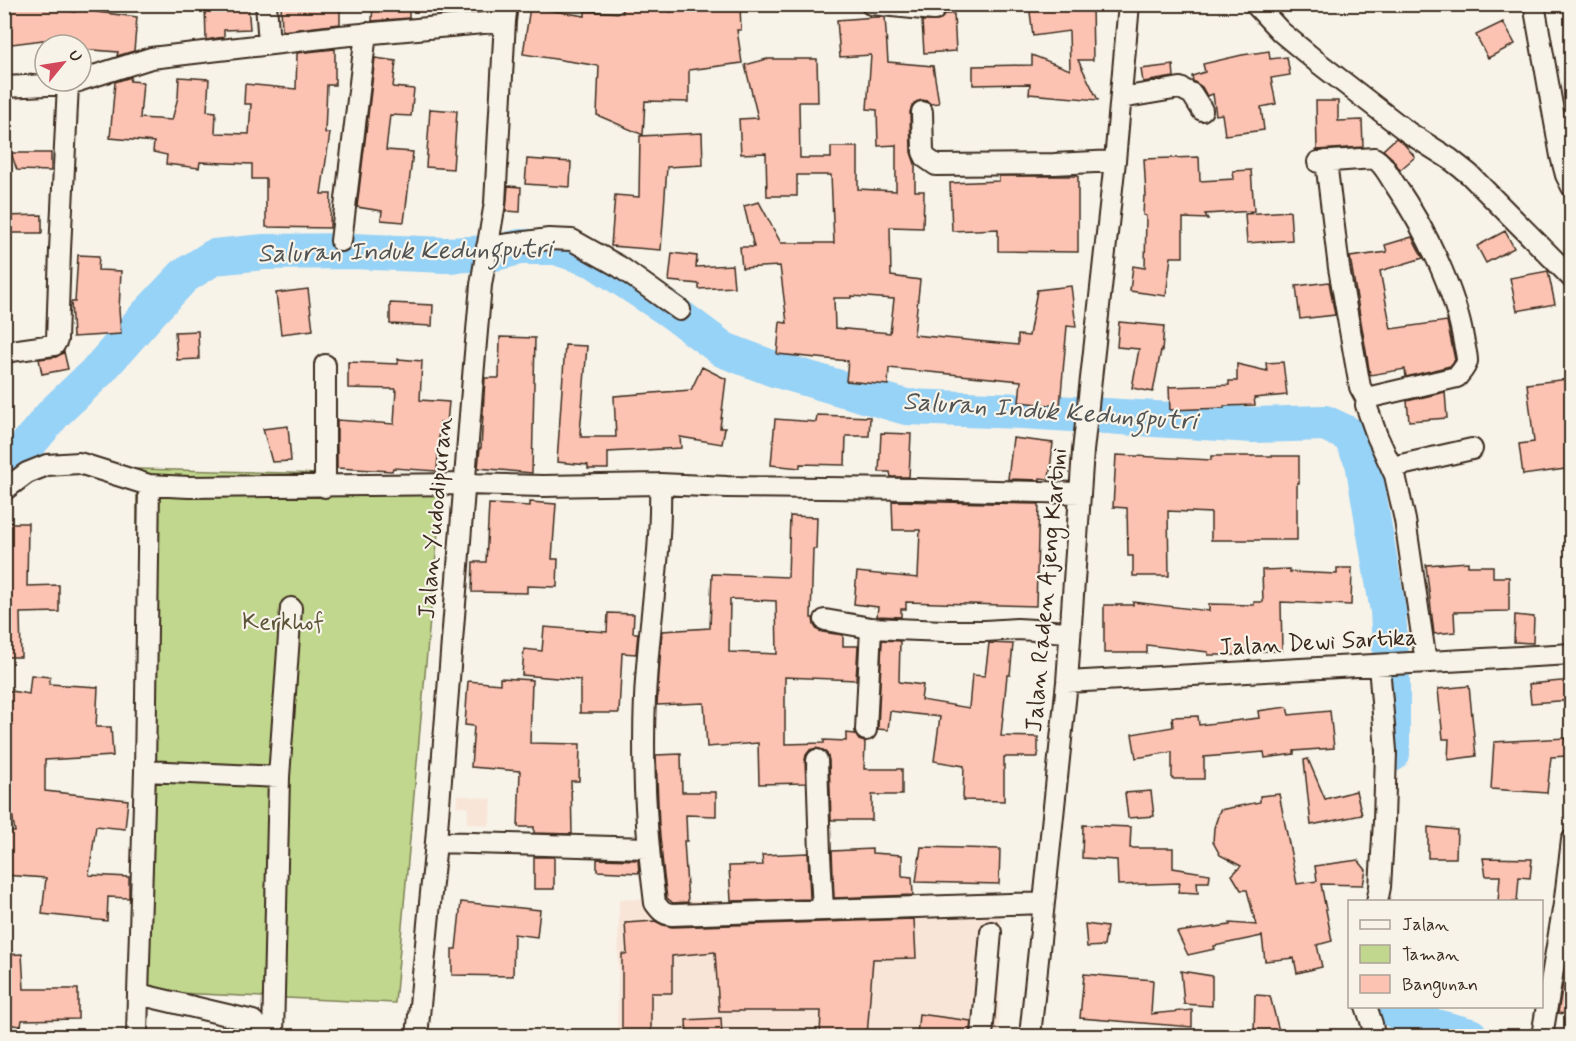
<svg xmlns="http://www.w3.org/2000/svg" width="1576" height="1041" font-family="Mynerve,sans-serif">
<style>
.built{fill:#f8e5d8}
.green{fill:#c0d78d;stroke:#7e8056;stroke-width:1.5}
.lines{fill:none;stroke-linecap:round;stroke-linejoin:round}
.river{stroke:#97d2f7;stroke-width:36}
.building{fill:#fcc3b2;stroke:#3b2a1e;stroke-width:1.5;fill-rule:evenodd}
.minor-casing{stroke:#3b2a1e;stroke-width:24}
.minor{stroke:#f7f3e8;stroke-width:20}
.labels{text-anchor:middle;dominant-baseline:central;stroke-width:4.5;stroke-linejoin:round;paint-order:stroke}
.street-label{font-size:24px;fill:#3b2a1e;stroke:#f7f3e8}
.park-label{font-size:24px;fill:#5c553a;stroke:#f7f3e8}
.water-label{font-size:26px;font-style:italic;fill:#525454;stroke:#f7f3e8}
</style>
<rect width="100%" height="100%" fill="#f7f3e8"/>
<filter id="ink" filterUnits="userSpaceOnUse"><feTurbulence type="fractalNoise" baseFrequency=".0167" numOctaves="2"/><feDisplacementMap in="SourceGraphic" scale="12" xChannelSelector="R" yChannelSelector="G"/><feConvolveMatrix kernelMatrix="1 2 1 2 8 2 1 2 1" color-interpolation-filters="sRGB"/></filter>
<g filter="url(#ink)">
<!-- built -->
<path class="built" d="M457,795L492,799L489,826L467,823L468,807L456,806Z
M619,899L1001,907L999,1036H617Z"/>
<!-- green -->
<path class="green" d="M137,469L443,477L395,1003L136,991Z"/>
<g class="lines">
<!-- river -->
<path class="river" d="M4,464L20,454L54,413L98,371L149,313L184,276L214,257L264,252L352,251L445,255L495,253L520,247H556L594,260L670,310L724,350L774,369L906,407L1023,411L1253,425L1325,423L1350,435L1363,462L1388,611L1392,681V754
M1388,1006L1412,1021L1470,1036"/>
</g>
<!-- building -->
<path class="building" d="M4,4H41V7L75,12L76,4H98L97,12L137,17L134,51L117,56L118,52L81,49V45H71V43L43,40L4,45Z
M205,4H248L250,29L224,30V37L206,40Z
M281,4H340V24L282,31Z
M373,4H409V18L372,21Z
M440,4H473V12L440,15Z
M1029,4H1092L1093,60H1078L1098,100L1029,94L1030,84L973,85V66L1032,65V55L1070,70L1069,31L1033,36Z
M622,5L672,12L673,6L708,11V6L740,5L741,30H737L742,63L689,70V102L645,101L643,135L597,115L599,66L523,54L530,7L585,16V11L623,13Z
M945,14H954L956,51L924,53L922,21H938Z
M876,17H885L888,62L933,66L939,103L931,104L927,101L922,100L916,102L912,106L910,112L911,152L915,164V191H924L923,228L890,227L891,276L920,280L914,335L1018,345V335L1029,336L1037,290L1071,286L1076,327L1067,326L1060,406L1019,402L1021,381L889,368L888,385L846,381L848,361L777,354L780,322L787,323L780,266L742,268L740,247H754L744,206L759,202L781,243H834L831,175H797V196H767L766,153L741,154L739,119L758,118L745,65L767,59H817L818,102H799L800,158H831V147H858V189L896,191V145L878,146L877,110L867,109L871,55L840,57L837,20ZM851,296L894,299L890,333L835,328L834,298H851Z
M1503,22L1515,44L1488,58L1476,35Z
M335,49V85H327L325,133H330L321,194H331L330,228L266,227V179H252V164L200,162L199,168L166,164L167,155L153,152L154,142L110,138L115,82L131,77L130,81L143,82L140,118L172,120L178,97L179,77L209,79L207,111L216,112L215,133L249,134L251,104H244L245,84L296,89L297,53Z
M1269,51L1270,59L1287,57L1290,75L1271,78L1276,104L1261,107L1264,130L1225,135L1222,114L1216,115L1213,94L1207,96L1202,87L1193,81L1192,76L1205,72L1203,64L1242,55Z
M375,58L396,61L393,87L414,89L411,116L390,115L386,150L413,152L404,222L381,220L382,211L357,207Z
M1173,65L1174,77L1143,82L1141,69Z
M1316,101H1338V121L1362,120L1363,147L1317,150Z
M430,109L457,111L453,169L426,167Z
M702,133L703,165L667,167L661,250L611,246L615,195L639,197L640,136Z
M1396,138L1404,144L1415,157L1400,170L1392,158L1383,150Z
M11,153H51V171L17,170Z
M1199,157L1200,181L1234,179L1233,171L1251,170L1254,211L1205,214L1208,219L1183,218V257H1171L1166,296L1130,291L1133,266L1145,268L1146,216L1143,215L1144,196H1146L1144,159Z
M527,159L571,162L570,187L525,184Z
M999,176H1078V252L998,251V229L952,231L950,183L999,181Z
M508,186L521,187L520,212L506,211Z
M1290,211L1292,240L1247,243L1245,214Z
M42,215V233H4V216Z
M1505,231L1514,248L1486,263L1477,246Z
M1412,237L1423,258L1380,271L1391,329L1447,321L1455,360L1450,366L1406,377L1405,369L1370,375L1350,257L1387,252L1385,245Z
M672,253L697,256L696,267L732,265L734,287L699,289V284L669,281Z
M78,255L99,256L98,270L121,271L119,310L121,334L73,337L71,302H75Z
M1548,271L1555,304L1517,311L1510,278Z
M1329,282L1335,315L1300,319L1296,286Z
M308,289L313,330L281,334L276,293Z
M390,303L433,305L432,326L390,324Z
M1119,322L1164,326L1162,351L1161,350L1153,392L1132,388L1139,349L1117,347Z
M198,331L199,359L177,360L175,332Z
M500,337L535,338L532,473L478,468L480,448H481L485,378H499Z
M565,345L587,346L580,433H581V437H616L614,396L691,390L702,367L726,379L720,428H725L722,444L680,437L681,448L608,452V469H588V465L557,462Z
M64,352L68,369L42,374L39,359L56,357Z
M398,359L422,361L420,400L449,402L447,423L440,422L437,471L393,468L392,471L337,468V420L394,424L396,389L348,388V362L398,364Z
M1283,362L1287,395L1254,398L1255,405L1224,406V408L1170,410L1169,387L1229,385V381H1237V364L1267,371L1266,363Z
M1568,379L1572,411V429H1568L1572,450V468L1523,475L1519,444L1534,442L1527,384Z
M1445,392L1447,418L1409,421L1407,401Z
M817,415L870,417L869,436H846L845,465L800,464V468L771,465L775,419L816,422Z
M288,426L291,461L272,462L263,429Z
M881,433L911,434L909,477H891L890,472H879Z
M1013,438L1053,443L1049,479L1040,478V480L1008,479Z
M1116,455L1211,460V456H1299V483H1297V540H1211V513L1168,511L1169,576H1133V556H1128L1127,508L1113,507Z
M892,501L1039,504L1036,606L906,602V609H901V617L877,616L878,607L854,604L857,572L918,578L920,530H893Z
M530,502L556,504L552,559H558L557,587L527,586V593L472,592L473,562H486L489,504L530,506Z
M790,516L817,517L816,549H813L811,618H813L814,625L817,630L822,632L843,635V646H858L856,680L785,677V744L824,743V740L846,741V733L855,734L859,740L865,742L864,769H902V795H872V820H831L829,760L827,754L823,750L816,748L810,750L806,755L805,760L806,783L759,784L758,743L707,747L704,703L657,705L662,631L710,628L712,574L788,577ZM730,599L776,601L777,654L729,652Z
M4,523H28L27,586L59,585V612L20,613L21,657H4Z
M1468,562V566H1493V577H1509V611L1454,612L1455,632L1434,634L1426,565Z
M1337,568H1352L1351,605L1281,602L1282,651H1239V655H1208V652L1147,645V653H1104V605H1133V602L1209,611V604L1254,605V602H1263L1262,570L1289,569V572L1337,574Z
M608,613L634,614L633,633H638L636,654L622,653L619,713H580V680L522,675L524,649L542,651L544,627L607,632Z
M1515,615L1534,617L1533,643L1514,642Z
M882,640L900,641L899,682L923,685L921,700L969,708L972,675L985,676L989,643L1013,644L1010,675H1007L1001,736L1038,737V757H1004V801L963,800L964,766L934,761L940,717L890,711L888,730L878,729Z
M31,675L50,677L49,684L98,687L96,727H111L113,756L45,760V791L128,800L125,829L96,826L89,875L129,877V898L108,897L107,921L42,914L46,878L4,875V831L15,832L8,788L7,719H4V690L29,694Z
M500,678L532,680L530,743L580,744L579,781H571L572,834L534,833V827H518L520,771L471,767L474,726L465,725L468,681L500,684Z
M1572,680V700L1531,703L1529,684Z
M1469,686L1476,756L1448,760L1449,739H1443L1438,689Z
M1287,707L1289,715L1330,711L1334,748L1294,751V754L1265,758L1264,752L1204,757V779H1172V752L1136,758L1132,734L1173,727L1172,717L1198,716L1199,725L1259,718L1258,711Z
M1566,738L1567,756L1551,757L1547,793L1491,789L1494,742Z
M681,754L682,792H716V816L686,815L687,841H684L688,902L673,903L667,898L664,876L659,826L656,755Z
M1308,759L1325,799L1356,791L1362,815L1311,825L1304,760Z
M1151,791L1154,816L1128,818L1125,793Z
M1279,794L1297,884L1317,881L1315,866L1358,860L1366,870L1363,885L1321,884L1332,941L1317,945L1322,967L1297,973L1294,958L1265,961L1262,936L1214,946L1215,949L1188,955L1177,932L1230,925V923L1256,925L1247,890H1241L1232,875L1241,866L1220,855L1213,842L1214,828L1220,810L1260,802V796Z
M1083,825L1131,827L1130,848H1173V868L1210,874L1209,882H1197L1198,893L1178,892L1180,883L1118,885L1117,860L1082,858Z
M1428,827L1457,830L1456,858H1428Z
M921,847L1000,849L999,884L916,882Z
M872,849V853L902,855V876L912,877L913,895L834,898L832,851Z
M808,853L810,899L731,901L729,866L763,865L762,855Z
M534,857H554V889H534Z
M1483,858L1532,859L1530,878L1519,877L1517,902H1498L1500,876H1486Z
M597,859L638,860L639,873L597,871Z
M461,902L540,910L537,937L514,934L513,976L452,975V949H456Z
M914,919L916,958L873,959L867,1036H820L821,1011H719L715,952L672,956V993H651V1036H622V954H627L625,923L655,921L663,925L672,927Z
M1085,924L1107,927L1104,946L1087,947Z
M22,954L24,989H78V1019L22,1020L21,1026L4,1024V955Z
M1181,971L1212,976V1006L1184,1004Z
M1084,974L1153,980L1151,1014L1192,1010V1027L1080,1018Z
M1563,983L1572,984V1015L1558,1013Z
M1255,995L1270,996L1280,1035L1254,1033Z
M919,1014L971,1021L969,1036H917Z
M721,1018L722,1036H687L686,1020Z"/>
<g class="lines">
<!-- minor casing -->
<g class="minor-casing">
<path id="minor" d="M266,4L269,44
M871,4L934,10
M1255,4L1281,32L1316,61L1409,133L1450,159L1469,174L1572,278
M1534,4L1561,156L1566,175L1572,187
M81,80L151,58L340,36L505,21
M4,87L68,84L79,81
M1121,98L1180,88L1192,94L1202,110
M922,112L923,152L926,158L936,165L1054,164L1115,161
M1326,161L1339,268L1360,387L1367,400
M1318,162L1374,158C1383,163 1388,174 1394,183C1425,229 1455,288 1464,343C1465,348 1467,355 1467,361C1466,367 1461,372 1457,377L1371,397L1367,400L1366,405L1377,436L1395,475L1405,520L1426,662
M341,241L366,33
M487,247L549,239L572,240L620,267L680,310
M4,352L54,345L57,340L60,250L68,84
M1392,467L1472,449
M660,484C662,555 648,626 645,698C642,767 646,835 655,903C660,910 663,914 672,915L1044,903
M149,485L145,771L138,994L253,1021L266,1036
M325,487V365
M4,490L27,473L47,465L79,463L149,485L189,487L465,484L543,486L660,484L727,487L915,489L1080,493
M825,620L871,628
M1067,682L1572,654
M866,730L871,628L944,631H985L1017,629L1070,632
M817,760L820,854L823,910
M145,771L279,777
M436,842L648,848
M1377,902L1380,887L1384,821L1386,751L1379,665
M1366,1006L1372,1024L1374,1036
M137,1036L138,994
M273,1036L279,777L291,608
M417,1036L436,842L474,365L481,285L495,203L505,21L507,4
M982,1036L991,932
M1030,1036L1067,682L1083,451L1115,161L1129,4
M1542,1036L1565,898L1572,840"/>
</g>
<!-- minor -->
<use href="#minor" class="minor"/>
</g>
</g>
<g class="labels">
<!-- street labels -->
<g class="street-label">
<text transform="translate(436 518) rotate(-85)">Jalan Yudodipuran</text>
<text transform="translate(1047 590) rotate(-85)">Jalan Raden Ajeng Kartini</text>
<text transform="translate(1318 643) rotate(-3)">Jalan Dewi Sartika</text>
</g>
<!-- park labels -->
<g class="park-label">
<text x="283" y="622">Kerkhof</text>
</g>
<!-- water labels -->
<g class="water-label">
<text transform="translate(405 252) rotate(-1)">Saluran Induk Kedungputri</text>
<text transform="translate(1050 412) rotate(4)">Saluran Induk Kedungputri</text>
</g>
</g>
<!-- margin -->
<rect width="1576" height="1041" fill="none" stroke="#f7f3e8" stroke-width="24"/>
<rect x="12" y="12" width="1552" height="1017" fill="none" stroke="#3b2a1e" stroke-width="2" filter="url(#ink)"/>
<!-- legend -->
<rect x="1348" y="900" width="195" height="108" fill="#f7f3e8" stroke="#aca397" stroke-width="1.5"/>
<rect x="1360" y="920" width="30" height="9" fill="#f7f3e8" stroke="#aca397" stroke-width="1.5"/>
<text x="1402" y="930" font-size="18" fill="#3b2a1e">Jalan</text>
<rect x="1360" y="945" width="30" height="18" fill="#c0d78d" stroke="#aca397" stroke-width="1.5"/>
<text x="1402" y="960" font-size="18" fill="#3b2a1e">Taman</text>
<rect x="1360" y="975" width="30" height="18" fill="#fcc3b2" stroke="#aca397" stroke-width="1.5"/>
<text x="1402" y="990" font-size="18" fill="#3b2a1e">Bangunan</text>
<!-- north arrow -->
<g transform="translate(63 63) rotate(60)"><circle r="28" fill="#f7f3e8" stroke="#aca397" stroke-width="1.5"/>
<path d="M0-4.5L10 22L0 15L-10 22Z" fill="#d1495b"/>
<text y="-9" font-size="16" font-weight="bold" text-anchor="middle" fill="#3b2a1e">U</text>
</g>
</svg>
